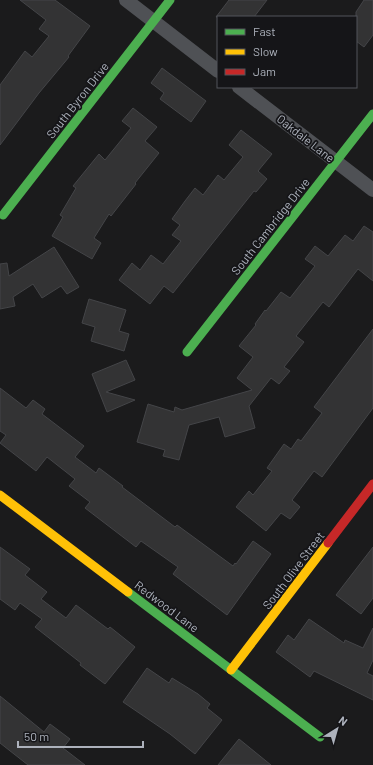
<svg xmlns="http://www.w3.org/2000/svg" width="373" height="765" font-family="Barlow,sans-serif">
<style>
.building{fill:#333334;stroke:#444548}
.lines{fill:none;stroke-linecap:round;stroke-linejoin:round}
.street{stroke:#4f5155;stroke-width:14}
.fast{stroke:#4caf50;stroke-width:9}
.slow{stroke:#ffc107;stroke-width:9}
.jam{stroke:#c62828;stroke-width:9}
.labels{text-anchor:middle;dominant-baseline:central;stroke-width:3.5;stroke-linejoin:round;paint-order:stroke}
.street-label{font-size:12px;fill:#adb2bc;stroke:#151518}
</style>
<rect width="100%" height="100%" fill="#1b1b1c"/>
<!-- building -->
<path class="building" d="M20,0H55L90,26L68,56L69,57L39,93L0,145V85L25,51L32,57L49,36L39,29L46,20Z
M229,0H267L254,17H216Z
M364,0H373V35L364,47L356,41V12Z
M162,68L206,101L191,122L160,99L164,93L151,83Z
M133,108L157,127L145,141L159,153L135,183L136,184L111,216L109,214L94,238L101,243L92,259L52,236L63,217L60,215L76,188L73,186L99,154L105,160L131,128L122,121Z
M241,130L272,154L258,171L267,179L256,192L254,191L173,293L164,286L150,304L119,280L132,263L140,270L151,255L163,264L181,241L172,235L180,225L172,219L185,201L195,188L203,195L218,175L224,180L243,157L229,145Z
M364,226L373,232V281L358,269L329,307L323,302L296,336L304,342L284,367L290,371L279,384L271,378L249,406L255,428L225,437L219,417L189,425L179,460L163,456L165,450L137,442L148,404L174,412L175,407L182,410L252,390L237,378L253,357L239,346L256,325L255,324L265,310L266,311L281,292L290,298L315,266L305,259L315,246L328,256L345,235L353,241Z
M54,247L79,287L67,294L61,286L42,298L33,284L13,297L15,306L0,309V264L7,263L9,276Z
M89,299L126,310L119,331L129,334L124,351L91,341L95,327L82,323Z
M373,329V408L322,477L314,471L292,500L300,507L290,519L281,513L266,531L236,507L249,491L253,495L272,471L267,468L284,444L291,449L298,439L301,441L322,413L314,407Z
M126,360L135,380L106,392L135,400L107,412L92,374Z
M0,388L26,408L33,400L45,409L42,414L84,446L75,457L96,473L99,468L123,486L122,487L175,527L177,525L233,566L235,563L236,564L253,541L271,554L227,615L173,574L178,567L141,541L136,547L85,508L90,502L69,486L75,479L47,457L36,471L0,443L6,435L0,431Z
M0,547L30,569L25,575L47,592L41,599L66,618L76,605L108,629L110,627L135,647L105,684L80,665L81,663L35,627L42,619L20,603L15,610L0,599Z
M373,547V598L361,614L336,595Z
M309,619L344,643L345,640L363,648L373,628V660L367,673L373,676V700L314,671L310,677L276,652L288,635L294,640Z
M147,668L169,683L172,678L198,694L210,704L207,708L222,720L195,754L170,734L123,702Z
M0,696L44,732L50,724L70,739L63,748L85,765H28L0,743Z
M239,739L271,765H218Z"/>
<g class="lines">
<!-- street -->
<path class="street" d="M126,0L218,71
M239,87L373,190"/>
<!-- fast -->
<path class="fast" d="M3,215L170,0
M187,352L373,114
M128,592L320,737"/>
<!-- slow -->
<path class="slow" d="M0,495L128,592
M231,670L328,543"/>
<!-- jam -->
<path class="jam" d="M328,543L373,484"/>
</g>
<g class="labels">
<!-- street labels -->
<g class="street-label">
<text transform="translate(77 100) rotate(-52)">South Byron Drive</text>
<text transform="translate(306 138) rotate(38)">Oakdale Lane</text>
<text transform="translate(270 226) rotate(-52)">South Cambridge Drive</text>
<text transform="translate(293 570) rotate(-53)">South Olive Street</text>
<text transform="translate(167 606) rotate(37)">Redwood Lane</text>
</g>
</g>
<!-- legend -->
<rect x="217" y="16" width="140" height="72" fill="#151518" stroke="#52545a"/>
<rect x="225" y="29" width="20" height="6" fill="#4caf50" stroke="#52545a"/>
<text x="253" y="36" font-size="12" fill="#adb2bc">Fast</text>
<rect x="225" y="49" width="20" height="6" fill="#ffc107" stroke="#52545a"/>
<text x="253" y="56" font-size="12" fill="#adb2bc">Slow</text>
<rect x="225" y="69" width="20" height="6" fill="#c62828" stroke="#52545a"/>
<text x="253" y="76" font-size="12" fill="#adb2bc">Jam</text>
<!-- north arrow -->
<g transform="translate(337 729) rotate(37)" stroke="#151518" stroke-width="3" paint-order="stroke">
<path d="M0-3L7 15L0 10L-7 15Z" fill="#adb2bc"/>
<text y="-6" font-size="11" font-weight="bold" text-anchor="middle" fill="#adb2bc">N</text>
</g>
<!-- scale -->
<path d="M18 741v6h125v-6" fill="none" stroke="#adb2bc" stroke-width="2"/>
<text x="24" y="741" font-size="12" fill="#adb2bc" stroke="#151518" stroke-width="3" paint-order="stroke">50 m</text>
</svg>
